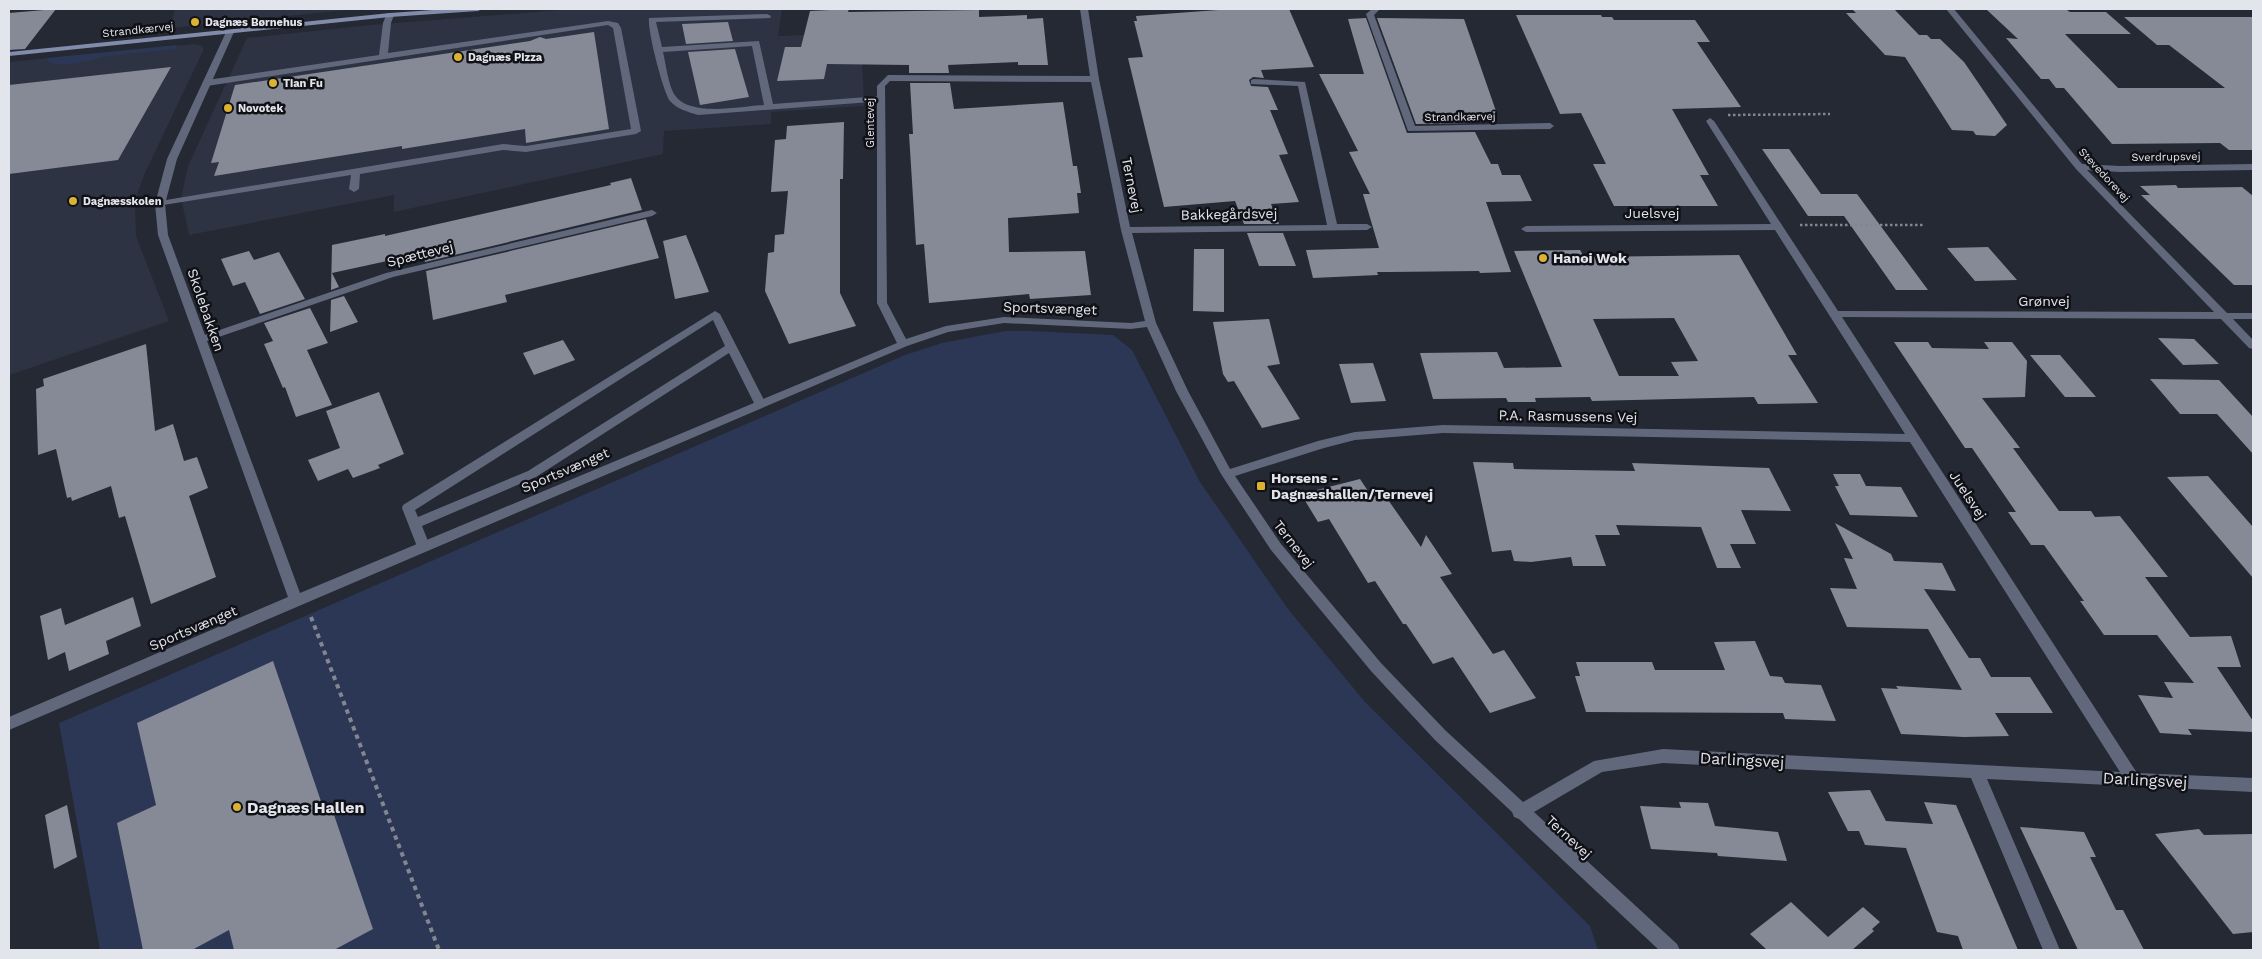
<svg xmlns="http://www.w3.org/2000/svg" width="2262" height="959" font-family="'Work Sans',sans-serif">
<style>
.built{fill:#2d3342}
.green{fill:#2c3655}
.building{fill:#868a97;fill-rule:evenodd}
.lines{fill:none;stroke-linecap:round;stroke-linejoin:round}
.path-far1{stroke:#83868f;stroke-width:2.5;stroke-dasharray:2.5 2.5;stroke-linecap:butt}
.path{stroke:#83868f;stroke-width:4;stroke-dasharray:4.5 4.5;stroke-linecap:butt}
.service{fill:#61687c;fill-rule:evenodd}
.minor{fill:#61687c;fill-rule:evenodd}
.secondary{fill:#818cab;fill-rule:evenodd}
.poi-dot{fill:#dcb233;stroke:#101116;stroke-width:2}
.labels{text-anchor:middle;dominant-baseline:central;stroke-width:5;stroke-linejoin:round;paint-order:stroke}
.far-poi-label{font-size:11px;font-weight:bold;fill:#e3e5ec;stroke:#101116;text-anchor:start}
.far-street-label{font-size:11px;fill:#e3e5ec;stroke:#101116}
.street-label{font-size:14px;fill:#e3e5ec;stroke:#101116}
.poi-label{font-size:14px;font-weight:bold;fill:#e3e5ec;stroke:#101116;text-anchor:start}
.near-street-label{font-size:16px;fill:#e3e5ec;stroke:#101116}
.near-poi-label{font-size:16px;font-weight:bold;fill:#e3e5ec;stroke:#101116;text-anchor:start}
</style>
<rect width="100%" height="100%" fill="#252933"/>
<!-- built -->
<path class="built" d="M175,9H357L170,28Z
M573,9H782L778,36L861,33L864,106L771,112V124L664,131L663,154L394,212V195L189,235L181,198L188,166L247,38L371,25Z
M194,44L203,46V51L145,173L138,192L135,211L136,236L169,321L9,375V62Z"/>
<!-- green -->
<path class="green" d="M177,45L176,48L179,49C156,51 132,53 109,56C90,59 67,69 48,62L47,58Z
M1005,331H1032L1113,335L1132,350L1200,482L1288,609L1365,702L1590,926L1598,950H100L59,723L905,355L942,343Z"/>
<!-- building -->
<path class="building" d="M56,9L25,49L9,50V13Z
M849,9L848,12L979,10V17L1027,15V19L1043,18L1048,65H1018V62L948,65L949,73H909V65L827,64L824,79L777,81L785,47H801L810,11Z
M1232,9H1289L1314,67L1261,70L1264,78L1253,77L1249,80L1251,86L1268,87L1278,110H1270L1288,154L1279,155L1299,202L1271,204L1279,224H1244L1235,201L1164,207L1128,58L1143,57L1134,21H1137L1136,16Z
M1852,9H1894L1919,35H1927L1931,39H1940L1964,62L2007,125L1995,136L1976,135L1973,131L1952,130L1905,57L1885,55L1846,13H1856Z
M1987,10H2067L2070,12H2106L2131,34H2065L2118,88H2225L2169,45H2157L2124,17H2253V150H2229L2220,143L2112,144L2064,88H2056L2049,79H2041L2006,38L2018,39Z
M1516,15H1601L1602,17H1612L1614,20H1695L1710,42H1697L1741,107L1672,109L1709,175H1700L1718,206H1614L1593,164H1606L1581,113L1560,114Z
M1366,18L1407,133L1475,132L1491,164H1498L1502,175H1520L1532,201L1486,202L1511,272L1480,273L1479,271L1389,272H1377L1378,275L1313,278L1306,250L1379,248L1363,194H1370L1349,152L1358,151L1319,74H1364L1348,19Z
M1377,18L1464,19L1497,114L1467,115L1471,123L1416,124Z
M728,22L733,41L686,44L682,24Z
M594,32L609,129L526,143L525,129L402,149V146L214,176L219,162L211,163L235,85L530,41L540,37L546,39Z
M735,49L749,97L700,105L688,52Z
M171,67L118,160L9,174V85Z
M910,83H950L954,109L1063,102L1073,166H1077L1081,193H1077L1079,213L1008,218L1009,252L1085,251L1091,295L1030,299L1029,294L929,303L924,244L916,245L909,134H913Z
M844,122L843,179H840V293L856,326L789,344L765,291L768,253L774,252L775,235L784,234L788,191L771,192L775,140L786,139L787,126Z
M1762,149H1789L1821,194H1857L1928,290H1896L1844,216H1808Z
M631,178L642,210L425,262L424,253L332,273L339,287L331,290L332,245L385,234V236L611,185L610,183Z
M2176,185L2178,188L2242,187L2253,196V285H2234L2141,195H2150L2140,186Z
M646,219L659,258L505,295L507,302L433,320L426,271Z
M1247,233H1283L1296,266H1259Z
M686,235L709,292L675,299L663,241Z
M1988,247L2017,280L1975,281L1947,248Z
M1194,249H1224V312L1193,311Z
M1580,250L1584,257L1739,255L1797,355H1788L1818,403L1758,404L1754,397L1592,401L1590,397L1535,398L1536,402H1508L1506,398L1433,399L1420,353L1497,352L1504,368L1562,367L1514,251ZM1674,318L1698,361L1671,362L1679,376H1619L1593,319Z
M249,251L254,260L279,252L305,299L260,314L245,282L233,286L221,259Z
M344,296L358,322L330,332L331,300Z
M310,308L328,343L307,350L332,405L296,417L285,387L283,388L264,344L273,341L264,323Z
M1269,319L1280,364L1267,366L1300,419L1262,428L1234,381L1228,382L1223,374L1213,322Z
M2158,338L2194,339L2219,364L2183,365Z
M563,340L575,360L534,375L523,353Z
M1894,342H1928L1932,348L1989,349L1984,342H2012L2027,361L2025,397L1982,398L2020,448H2013L2059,511H2091L2095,517L2120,516L2168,577H2145L2190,637L2231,636L2241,667H2217L2253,721V732L2188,729L2192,735L2160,733L2138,695L2173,698L2164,682L2194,683L2157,635H2104L2080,601H2084L2044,545H2031L2008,512H2016L1972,448H1965Z
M146,344L155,431L173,424L184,461L197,457L208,488L189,496L216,577L151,604L125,516L119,518L111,486L72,501L71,497L67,498L56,449L38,455L36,389L44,386L43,379Z
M2030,355H2060L2096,397H2065Z
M1373,363L1386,401L1351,403L1339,364Z
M2150,379L2219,380L2253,417V454L2217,414H2180Z
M379,392L404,454L378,465L380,468L353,478L348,469L318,481L308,460L340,448L326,411Z
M1473,462L1513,463L1514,469L1635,471L1632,463L1769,468L1791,511L1741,510L1756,544H1730L1741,568H1717L1701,527L1616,525L1620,535H1595L1606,566H1573L1571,557L1531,562L1514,561L1511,550L1492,552Z
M1833,474H1860L1866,486L1901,487L1918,517L1850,515L1835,486H1839Z
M2208,476L2253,527V578L2167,477Z
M1360,479L1372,497L1384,494L1421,547L1426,535L1452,574L1440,577L1493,654L1504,650L1536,698L1490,713L1453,657L1433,664L1406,624H1403L1375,581L1368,583L1329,519L1318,522L1301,494Z
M1835,523L1891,554L1894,561L1942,563L1956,591L1924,589L1969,658H1980L1991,677H2030L2053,713H1995L2009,736L1964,737L1901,734L1881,688L1898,689L1896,686L1962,690L1928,629L1847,627L1830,588L1857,589L1844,558L1853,559Z
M133,597L141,626L106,641L109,654L69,671L65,652L48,660L40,616L61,608L65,625Z
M1755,641L1770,676L1782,677L1785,683L1821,685L1836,721L1785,719L1783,713L1586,712L1575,676H1580L1576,662H1652L1655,670H1725L1714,642Z
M273,661L325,813L332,809L373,929L334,950H234L229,930L192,950H143L117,823L156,805L137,723Z
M1870,790L1886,821L1933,824L1924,802L1956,805L2018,950H1963L1958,936L1937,932L1906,848L1865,845L1859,831H1848L1828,792Z
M1679,802L1708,803L1715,826L1778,832L1787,861L1718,856L1717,853L1651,849L1640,806L1681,808Z
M67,805L77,857L54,869L45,815Z
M2020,827L2084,832L2096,857H2090L2116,910H2123L2144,950H2078Z
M2199,829L2204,835L2253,834V932L2233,934L2155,834Z
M1791,902L1828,937L1863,907L1880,922L1872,929L1874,931L1852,950H1767L1750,934Z"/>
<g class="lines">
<!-- path-far1 -->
<path class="path-far1" d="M1728,115L1830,114
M1800,225H1925"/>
<!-- path -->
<path class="path" d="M311,617L439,950"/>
<!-- service -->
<path class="service" d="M387,13L394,15L391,23L388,53L608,21L618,23L621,28L641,131L636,134L526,152L503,150L360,174L359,189L354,192L349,189L351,175L157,206L155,204L160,201L503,144L526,146L631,129L613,28L608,25L207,86L203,83L207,80L379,55L383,23Z
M767,14L771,16L770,18L656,22L662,47L759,41L773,104L881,96L884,97V101L698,115C688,112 677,109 670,101C663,92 647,29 649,18ZM752,46L764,105C740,106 689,118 674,94C668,83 666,65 663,52Z
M715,311L720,314L766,404L764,407H756L729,353L536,477L422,526L430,546L428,549H418L402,508L403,505ZM713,320L725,346L528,471L418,517L415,510Z"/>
<!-- minor -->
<path class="minor" d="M1080,9H1088L1099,79L1130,227L1327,225L1298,86L1251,84V80L1254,79L1305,82L1337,224H1367L1372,227L1367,230L1132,233L1156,323L1188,391L1230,469L1318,441L1355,432L1443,425L1905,434L1775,230L1526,232L1521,229L1526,226L1771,224L1706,121L1710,118L1714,121L1838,311L2214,312L2076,169L1946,9H1954L2082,164L2120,166L2253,164V170L2120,172L2087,170L2227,313H2253V319H2233L2253,340V349L2249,348L2221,319L1842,317L2137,773L2253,778V792L1987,779L2060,950H2043L1971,778L1663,763L1602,772L1534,812L1677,944L1680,950H1659L1519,819L1514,817L1512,812L1435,740L1371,671L1271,550L1221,474L1176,391L1147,327L1131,329L1004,323L948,332L907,346L9,730V717L288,597L158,235L155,204L167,159L227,30L234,32L177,159L165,204L168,235L205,335L386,273L652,210L657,213L652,216L393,277L207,341L300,593L897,343L877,303V86L888,75L1090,76ZM890,81L1091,82L1121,230L1145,321L1131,323L1004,317L946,326L906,339L887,303L885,86ZM1443,433L1910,442L2120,772L1663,749L1594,761L1523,802L1445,730L1381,663L1281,544L1235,476L1324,448L1355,440Z
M1372,9H1380L1374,15L1415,126L1550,123L1554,126L1550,129L1408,131L1366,14Z"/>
<!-- secondary -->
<path class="secondary" d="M447,9H482L478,11L390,17L9,56V52L390,13Z"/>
</g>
<!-- markers -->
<g class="poi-dot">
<circle cx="195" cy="22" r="5"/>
<circle cx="458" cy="57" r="5"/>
<circle cx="273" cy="83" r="5"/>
<circle cx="228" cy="108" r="5"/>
<circle cx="73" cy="201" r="5"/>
<circle cx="1543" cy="258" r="5"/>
<rect x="1256" y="481" width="10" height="10" rx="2.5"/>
<circle cx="237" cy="807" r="5"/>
</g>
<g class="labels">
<!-- far-poi labels -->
<g class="far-poi-label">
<text x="205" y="22">Dagnæs Børnehus</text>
<text x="468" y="57">Dagnæs Pizza</text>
<text x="283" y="83">Tian Fu</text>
<text x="238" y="108">Novotek</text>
<text x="83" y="201">Dagnæsskolen</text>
</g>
<!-- far-street labels -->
<g class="far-street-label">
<text transform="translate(138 30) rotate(-6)">Strandkærvej</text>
<text transform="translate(1460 117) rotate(-1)">Strandkærvej</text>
<text transform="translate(870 123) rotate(-90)">Glentevej</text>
<text transform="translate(2166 157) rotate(-1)">Sverdrupsvej</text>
<text transform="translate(2104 175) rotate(47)">Stevedorevej</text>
</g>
<!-- street labels -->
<g class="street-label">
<text transform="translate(1132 185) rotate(79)">Ternevej</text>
<text x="1652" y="213">Juelsvej</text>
<text transform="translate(1229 214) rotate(-1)">Bakkegårdsvej</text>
<text transform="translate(420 254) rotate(-14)">Spættevej</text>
<text x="2044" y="301">Grønvej</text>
<text transform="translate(1050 308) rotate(2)">Sportsvænget</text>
<text transform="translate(206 310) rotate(71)">Skolebakken</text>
<text transform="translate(1568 416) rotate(1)">P.A. Rasmussens Vej</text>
<text transform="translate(565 470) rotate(-23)">Sportsvænget</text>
<text transform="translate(1968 495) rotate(57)">Juelsvej</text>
<text transform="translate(1294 544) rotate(52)">Ternevej</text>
<text transform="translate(193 628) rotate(-23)">Sportsvænget</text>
<text transform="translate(1569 837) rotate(43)">Ternevej</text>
</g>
<!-- poi labels -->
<g class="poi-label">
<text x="1553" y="258">Hanoi Wok</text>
<text x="1271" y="478">Horsens -<tspan x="1271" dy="16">Dagnæshallen/Ternevej</tspan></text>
</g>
<!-- near-street labels -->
<g class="near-street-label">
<text transform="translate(1742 760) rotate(3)">Darlingsvej</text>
<text transform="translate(2145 780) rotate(3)">Darlingsvej</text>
</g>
<!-- near-poi labels -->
<g class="near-poi-label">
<text x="247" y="807">Dagnæs Hallen</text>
</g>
</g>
<!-- border -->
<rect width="2262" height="959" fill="none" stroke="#e3e5ec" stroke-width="20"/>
</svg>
